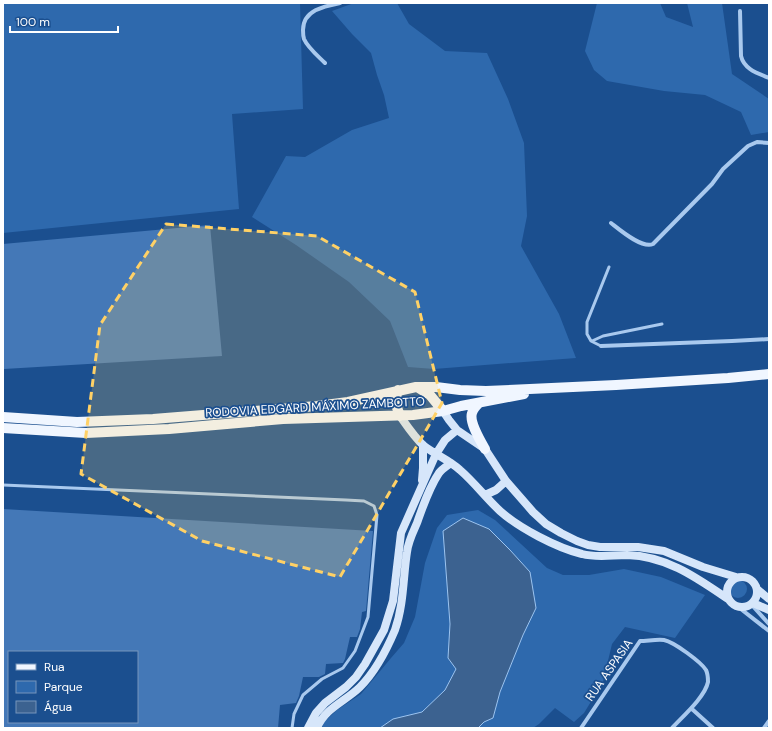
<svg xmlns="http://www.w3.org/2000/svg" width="772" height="731" font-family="'DM Sans',sans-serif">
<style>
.green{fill:#2e69ad}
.water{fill:#3c6290;stroke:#9cc4f0}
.building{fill:#4478b7;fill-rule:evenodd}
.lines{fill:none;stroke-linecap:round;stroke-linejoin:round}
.lane{stroke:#a9c9ee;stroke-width:3}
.street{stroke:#a9c9ee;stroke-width:4}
.secondary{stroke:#d6e6fa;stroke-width:8}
.primary{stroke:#f0f6ff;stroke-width:10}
.marked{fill:#ffd166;fill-opacity:0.2;stroke:#ffd166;stroke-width:3;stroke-dasharray:8 5;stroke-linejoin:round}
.labels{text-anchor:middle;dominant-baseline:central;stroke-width:3.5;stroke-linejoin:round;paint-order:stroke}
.street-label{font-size:12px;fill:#fff;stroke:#1b4f8f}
</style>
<rect width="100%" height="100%" fill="#1b4f8f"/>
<!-- green -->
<path class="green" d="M3,3H300L303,109L232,114L239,209L3,233Z
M354,3H397L409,24L445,51L487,53L508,99L524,143L527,216L521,246L559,314L576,358L434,369L408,367L390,321L349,282L296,245L252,217L286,156L305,157L352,130L389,118L384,95L377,75L371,53L352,34L332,11Z
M597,3H660L666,17L693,27L687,3H722L732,74L769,99V132L751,135L741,112L705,95L664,91L607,81L594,70L585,51Z
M478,510L495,520L547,568L563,575H589L624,569L661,577L705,595L675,638L625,627L612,644L603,682L584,713L574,722L555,708L539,724L533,728H322L323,723L337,710L361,694L391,658L404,643L415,617L425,563L437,528L447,515Z
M729 589a9 9 0 1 1 18 0a9 9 0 1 1-18 0Z"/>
<!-- water -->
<path class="water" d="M463,518L489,529L510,550L530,572L536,608L523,635L500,692L493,718L484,722L478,728H380L393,719L422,712L445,690L456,669L448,658L450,624L443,531Z"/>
<!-- building -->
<path class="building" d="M210,225L222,356L4,369L3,244Z
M3,509L373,531L366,611L362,612L360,629L357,637H350L345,659L343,663L326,664L325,674L319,677H303L299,696L296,703L280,705L278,728H3ZM9,652H137V722H9Z"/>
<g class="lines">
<!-- lane -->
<path class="lane" d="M592,341L603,336L662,324
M601,346L591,341L587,334V322L609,267
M3,485L346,500L364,501L374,506L377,515L368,617L355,651L343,668L322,679L303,695L294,714L292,728"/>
<!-- street -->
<path class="street" d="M740,11L741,56C744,69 757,73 769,78
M325,63C318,56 308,48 304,39C303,36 303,33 303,30C303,10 325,6 340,3
M611,223C620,230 642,249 653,244L712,184L723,169L748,146L757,142L769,143
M601,346L732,341L769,339
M751,604L769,624
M737,606L769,631
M692,709L713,728
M581,728L640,641C647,641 657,639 664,640C674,642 701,662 706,670C708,674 708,679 708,682C705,697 682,717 672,728
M764,728L769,721"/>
<!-- secondary -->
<path class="secondary" d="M443,411L449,420L457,430L485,449L506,481L533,512L546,524L561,533L577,541L588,545L600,547H638L664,551L703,567L736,577
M400,416C407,426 415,438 424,446C436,455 449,460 460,470C474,482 486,498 500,511C519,528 557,548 582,554C597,558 612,555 627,555C667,556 697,578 728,599
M422,480L423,468V445
M485,495L496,490L506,481
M727 592a15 15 0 1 1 30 0a15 15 0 1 1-30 0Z
M757,589L769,599
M753,603L769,610
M308,728L316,713L325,703L346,687L356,677L365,664L384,630L393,601L401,533L436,454L445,440L457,430
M317,728C325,708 346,701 360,687C375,672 387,649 395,630C404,604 403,578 407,552C408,542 413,532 417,523C423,506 429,488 439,473C442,469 447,466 451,463"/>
<!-- primary -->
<path class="primary" d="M417,387L430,395L443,411
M398,390L395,402L400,416
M479,403C476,406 473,409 472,413C469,422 480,440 485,449
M3,417L77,422L153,419L317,406L348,402L416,387H436L460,390L486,391L616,385L728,378L769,374
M3,428L86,433L169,429L283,419L413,415L443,411L461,406L524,394"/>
</g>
<!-- marked area -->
<path class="marked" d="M166,224L317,236L415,292L442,403L340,577L202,541L81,474L100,325Z"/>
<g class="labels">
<!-- street labels -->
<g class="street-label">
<text transform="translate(315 407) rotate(-3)">RODOVIA EDGARD MÁXIMO ZAMBOTTO</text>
<text transform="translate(609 670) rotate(-55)">RUA ASPASIA</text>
</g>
</g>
<!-- border -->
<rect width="772" height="731" fill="none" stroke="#ffffff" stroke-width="8"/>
<!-- legend -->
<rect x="8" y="651" width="130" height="72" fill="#1b4f8f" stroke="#7695bc"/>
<rect x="16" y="664" width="20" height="6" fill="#f0f6ff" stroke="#7695bc"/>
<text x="44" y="671" font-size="12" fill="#ffffff">Rua</text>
<rect x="16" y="681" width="20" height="12" fill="#2e69ad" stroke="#7695bc"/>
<text x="44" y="691" font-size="12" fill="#ffffff">Parque</text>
<rect x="16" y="701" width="20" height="12" fill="#3c6290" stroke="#7695bc"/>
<text x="44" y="711" font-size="12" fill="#ffffff">Água</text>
<!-- scale -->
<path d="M10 26v6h108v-6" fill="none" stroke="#ffffff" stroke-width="2"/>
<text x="16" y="26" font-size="12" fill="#ffffff" stroke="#1b4f8f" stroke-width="3" paint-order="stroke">100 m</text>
</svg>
